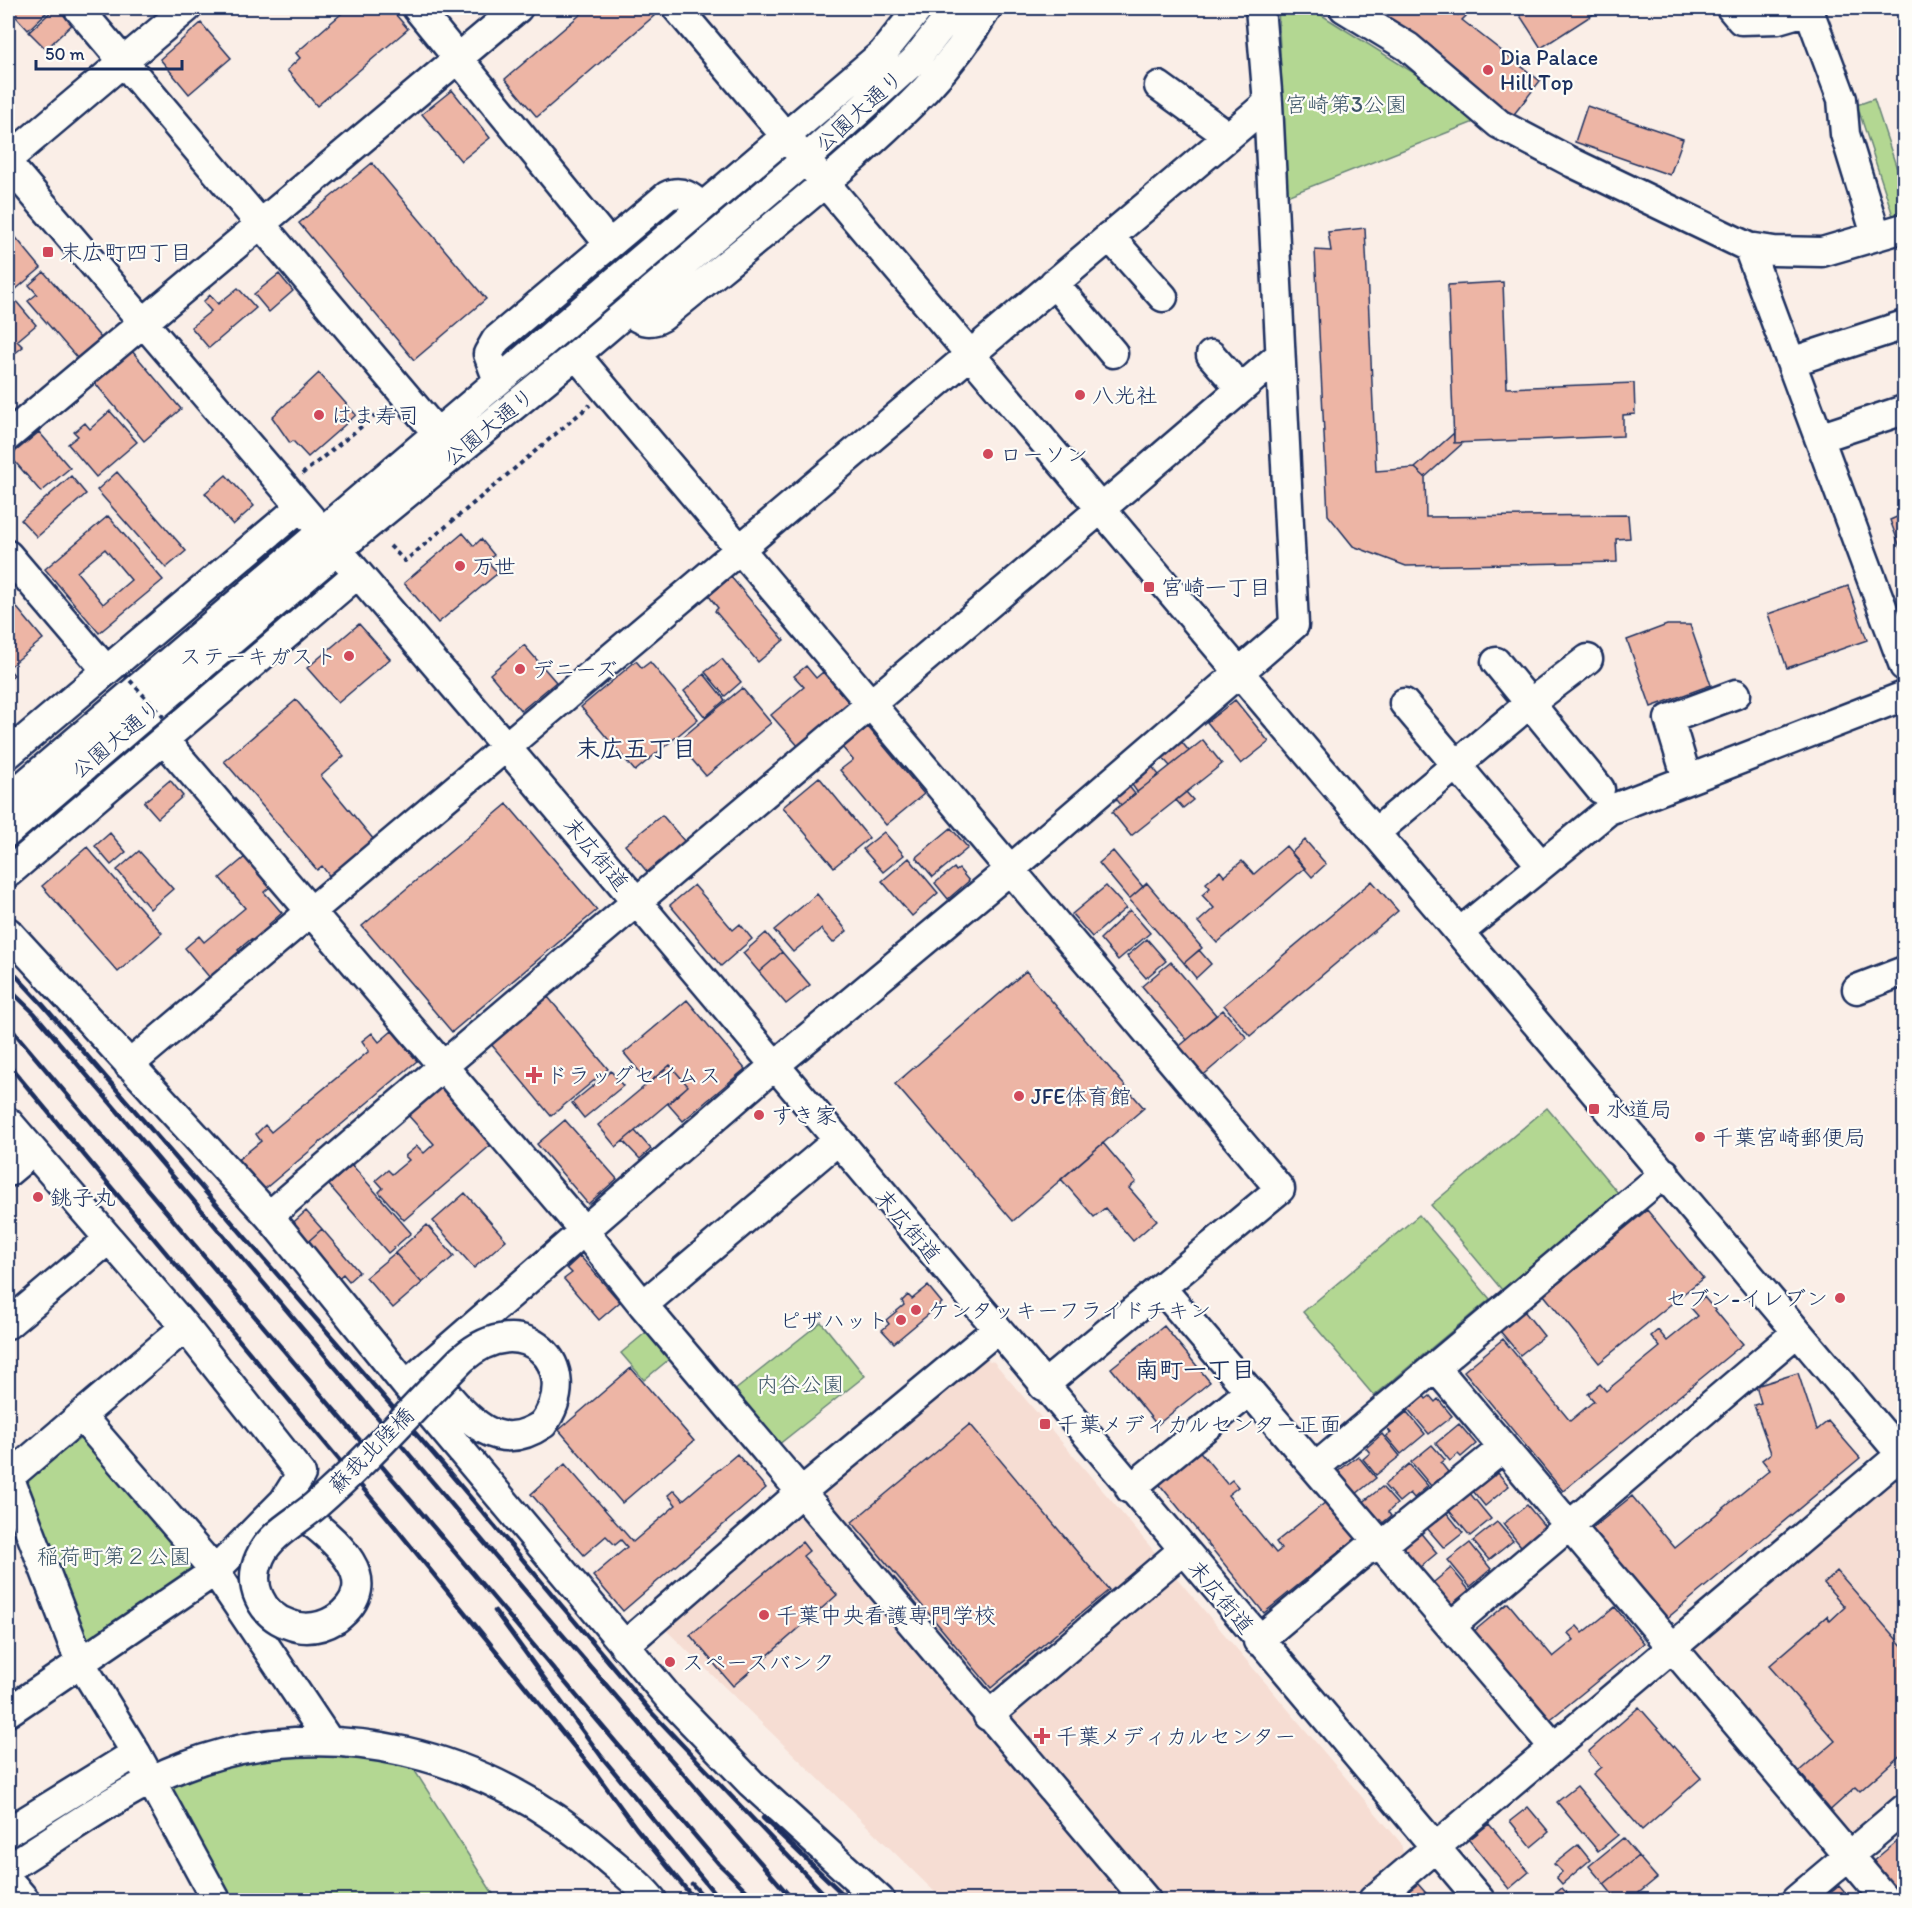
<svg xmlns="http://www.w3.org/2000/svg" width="1912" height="1908" font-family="Itim,'Klee One',sans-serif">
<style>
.built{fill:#f6ddd3}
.green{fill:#b3d792;stroke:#678378;stroke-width:1.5}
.building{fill:#edb5a5;stroke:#1b2f5e;stroke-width:1.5;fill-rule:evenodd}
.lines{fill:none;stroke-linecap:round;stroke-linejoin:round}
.minor-casing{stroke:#1b2f5e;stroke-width:33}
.path{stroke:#1b2f5e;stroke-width:4;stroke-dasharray:4.5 4.5;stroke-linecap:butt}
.minor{stroke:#fdfcf7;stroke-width:28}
.rail{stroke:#1b2f5e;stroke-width:4.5}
.minor-bridge-casing{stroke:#1b2f5e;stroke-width:33;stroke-linecap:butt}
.path-bridge{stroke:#1b2f5e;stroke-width:4;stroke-dasharray:4.5 4.5;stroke-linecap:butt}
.minor-bridge{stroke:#fdfcf7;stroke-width:28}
.poi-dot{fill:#d1495b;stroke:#fdfcf7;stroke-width:2}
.labels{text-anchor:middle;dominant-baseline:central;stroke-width:4.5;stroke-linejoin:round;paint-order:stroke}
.poi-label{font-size:22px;fill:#1b2f5e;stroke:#fdfcf7;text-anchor:start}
.park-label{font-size:22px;fill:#41596b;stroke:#fdfcf7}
.street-label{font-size:22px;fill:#1b2f5e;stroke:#fdfcf7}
.neighbourhood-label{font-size:24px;font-weight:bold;fill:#1b2f5e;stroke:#fdfcf7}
</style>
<rect width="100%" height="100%" fill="#faeee7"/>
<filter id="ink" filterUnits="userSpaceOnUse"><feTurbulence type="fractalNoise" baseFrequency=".0167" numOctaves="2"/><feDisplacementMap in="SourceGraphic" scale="12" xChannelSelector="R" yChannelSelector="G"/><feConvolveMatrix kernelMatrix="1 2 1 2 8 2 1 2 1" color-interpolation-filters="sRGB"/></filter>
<g filter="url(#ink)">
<!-- built -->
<path class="built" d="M981,1358L994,1362L1401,1843L1404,1858L1354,1900H943L664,1628Z
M1903,1480L1904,1791L1854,1833L1841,1831L1693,1656L1692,1643L1891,1482Z"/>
<!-- green -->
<path class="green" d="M1278,8H1307L1320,14L1427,81L1474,122L1287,196Z
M1874,99L1904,190V222L1896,225L1857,105Z
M667,208L681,210L502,362V347Z
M1547,1108L1618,1193L1502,1290L1431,1205Z
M1419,1215L1490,1299L1374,1396L1303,1312Z
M821,1322L865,1376L778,1445L734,1391Z
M650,1329L673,1356L644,1380L621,1353Z
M85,1435L195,1567L88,1641L25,1481Z
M261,1751L408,1760L497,1900H227L168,1791L175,1777Z"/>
<!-- building -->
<path class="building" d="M8,8H43L47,12L28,30Z
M55,8H67L78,19L46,49L29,32Z
M348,8H390L408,29L317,106L287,70L300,58L296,53Z
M588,8H647L654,16L537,117L505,79Z
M1368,8H1448L1458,15L1461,10L1467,15L1462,20L1540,81L1511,118Z
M1528,8H1603L1541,48L1519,14Z
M201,23L231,58L189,94L160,59Z
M452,90L490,138L461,161L422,114Z
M1587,106L1683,139L1670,175L1575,142Z
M372,163L486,299L414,360L299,223Z
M8,228L41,268L8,296Z
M1365,228L1376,471L1415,468L1425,477L1426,517L1628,515L1630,538L1616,539L1617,562L1406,566L1353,546L1328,515L1315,250L1331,251L1328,232Z
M44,272L101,338L77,358L28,301L37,294L29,285Z
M279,274L293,291L269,312L254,294Z
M1503,282L1507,388L1634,383L1635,414L1623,415V436L1454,443L1448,285Z
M238,288L256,308L209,348L191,327L211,311L203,302L210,295L218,304Z
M15,300L36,325L17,341L23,347L10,357L8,354V306Z
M132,351L181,409L144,441L94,382Z
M319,373L356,415L308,457L293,441L290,443L272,417Z
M110,411L137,442L96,477L68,444L78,436L74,432L85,423L90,429Z
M39,432L70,468L41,492L10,456Z
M1454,433V443H1463L1425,477L1415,468Z
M117,472L186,551L166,568L97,490Z
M226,475L254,506L233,525L205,493Z
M71,476L86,494L37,537L21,520Z
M1904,514V545L1900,547L1890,520Z
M108,516L163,580L99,633L45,569ZM105,549L131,580L103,604L77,572Z
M463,533L474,546L481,539L494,555L487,561L498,573L438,623L404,583Z
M731,577L784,640L758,662L715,611L718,608L709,596Z
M1848,586L1867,640L1787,668L1768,614Z
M8,597L43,639L8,668L14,675L8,680Z
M359,624L390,659L338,703L307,668Z
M1667,625H1690L1711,685L1651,707L1627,640Z
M524,645L556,682L521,711L490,674Z
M722,659L741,682L725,696L705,672Z
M636,661L642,668L650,662L698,719L635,771L581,707Z
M806,666L816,678L823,672L851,705L800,748L771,715L804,687L794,676Z
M704,674L725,700L705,717L684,691Z
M742,688L771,723L706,776L677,742Z
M296,700L344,756L321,776L374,840L330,877L322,866L317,870L224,761Z
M1235,700L1269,742L1241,764L1207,722Z
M868,727L924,794L886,825L840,770L853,760L843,748Z
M1180,740L1189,751L1170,766L1161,756Z
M1203,740L1222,764L1131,836L1112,812Z
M1151,765L1159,775L1137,792L1130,782Z
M819,777L869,838L834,867L783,807Z
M170,780L183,796L158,818L144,802Z
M1128,785L1135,794L1121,805L1114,796Z
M1186,792L1193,800L1183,808L1176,800Z
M507,804L597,910L452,1032L362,926Z
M662,815L685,842L648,873L625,845Z
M951,828L968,848L933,877L916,857Z
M884,832L904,855L883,872L863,849Z
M110,833L126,852L111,865L95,846Z
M1305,840L1326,864L1312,877L1291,853Z
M1286,846L1305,868L1217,943L1198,922L1214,908L1202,895L1210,888L1206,883L1220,871L1224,876L1242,861L1254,874Z
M87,847L162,933L118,972L42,886Z
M139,851L173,889L150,909L117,870Z
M1113,851L1143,887L1129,899L1099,863Z
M245,857L270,887L264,892L282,913L268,925L271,929L254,943L251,939L238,950L240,953L210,978L185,948L199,936L204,942L245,908L220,878Z
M909,858L938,893L912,916L882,881Z
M954,868L956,871L959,869L969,881L948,899L935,883Z
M1372,881L1398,911L1250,1036L1224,1005Z
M1147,883L1202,948L1184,963L1129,899Z
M694,885L733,930L740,924L752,939L721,966L670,905Z
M1106,886L1126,908L1092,937L1072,914Z
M817,894L847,931L833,943L821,929L793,952L774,930Z
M1130,910L1150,933L1118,960L1100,939Z
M766,933L782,952L759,972L743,953Z
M1147,939L1166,961L1146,978L1127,956Z
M1199,950L1211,964L1196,978L1184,963Z
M782,952L810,985L786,1004L759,972Z
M1171,962L1216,1015L1187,1040L1142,986Z
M1026,971L1144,1108L1013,1221L895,1084Z
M548,997L608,1069L551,1116L491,1044Z
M687,1000L745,1069L683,1121L668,1104L688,1086L670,1065L649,1083L624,1053Z
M1223,1010L1247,1038L1200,1078L1176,1049Z
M392,1031L417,1061L261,1192L235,1162L261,1141L256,1134L265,1125L271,1132L369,1051L362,1041L372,1033L379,1042Z
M670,1065L688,1086L616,1147L598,1125Z
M611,1071L623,1086L584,1118L572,1103Z
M439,1086L491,1145L404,1220L379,1192L383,1188L376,1180L388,1170L392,1174L409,1160L405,1156L417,1146L424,1153L434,1144L407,1114Z
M565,1120L617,1179L588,1204L537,1144Z
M635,1131L651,1149L640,1159L623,1141Z
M1103,1143L1136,1182L1129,1188L1157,1220L1133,1241L1105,1208L1094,1217L1061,1179Z
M352,1165L411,1233L388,1253L329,1185Z
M465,1193L506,1240L474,1268L433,1221Z
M1647,1210L1703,1278L1599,1363L1544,1295Z
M306,1211L322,1229L303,1246L287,1228Z
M427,1225L454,1256L422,1283L395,1253Z
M322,1229L359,1272L349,1281L343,1274L334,1282L303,1246Z
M395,1253L422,1283L393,1308L366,1277Z
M580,1256L620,1302L599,1320L564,1279L572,1273L567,1268Z
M928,1286L942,1303L894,1343L882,1330L889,1324L886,1320L904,1305L902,1301L908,1295L912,1299Z
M1704,1297L1743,1344L1563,1491L1464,1371L1503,1339L1570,1421L1594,1401L1588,1394L1600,1384L1606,1391L1660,1347L1651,1336L1658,1330L1667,1341L1698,1316L1691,1308Z
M1524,1311L1544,1336L1520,1355L1500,1331Z
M1164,1326L1210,1382L1157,1425L1111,1368Z
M631,1368L694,1441L622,1503L559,1430Z
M1798,1373L1817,1430L1828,1421L1860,1458L1665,1620L1590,1530L1632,1496L1675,1548L1770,1470L1762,1460L1771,1453L1754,1405L1761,1403L1756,1386Z
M1424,1396L1426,1399L1430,1396L1435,1402L1438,1399L1452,1416L1429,1434L1408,1409Z
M1407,1412L1425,1434L1401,1454L1386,1436L1391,1433L1387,1428Z
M970,1424L1109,1590L991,1688L852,1522Z
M1459,1424L1476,1444L1461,1457L1458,1454L1450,1461L1436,1443Z
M1382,1434L1400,1456L1376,1475L1363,1459L1370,1453L1366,1448Z
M1432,1445L1445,1460L1441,1463L1448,1472L1431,1486L1411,1462Z
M1197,1448L1227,1484L1232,1480L1238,1487L1228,1495L1276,1553L1281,1549L1276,1542L1326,1502L1356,1538L1264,1613L1156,1480Z
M737,1454L766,1488L623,1611L593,1576L627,1547L621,1540L615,1545L606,1536L584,1555L531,1494L565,1464L633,1542L676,1505L668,1495L674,1490L683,1500Z
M1358,1456L1376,1478L1356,1494L1337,1472Z
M1409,1464L1428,1486L1414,1498L1410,1493L1399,1502L1384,1485Z
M1489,1469L1495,1476L1498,1473L1509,1486L1485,1506L1469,1486Z
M1382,1487L1397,1504L1388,1512L1391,1516L1379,1526L1361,1504Z
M1468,1491L1491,1519L1470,1536L1447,1508Z
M1527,1505L1546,1528L1525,1551L1503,1524Z
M1446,1512L1463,1533L1444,1548L1427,1528Z
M1497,1522L1513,1541L1489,1560L1473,1541Z
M1419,1531L1437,1553L1414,1572L1396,1550Z
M802,1542L809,1551L803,1556L837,1595L733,1686L690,1635Z
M1470,1543L1491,1569L1470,1587L1448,1560Z
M1451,1568L1469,1590L1447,1608L1429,1586Z
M1837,1571L1904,1648V1752L1860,1791L1856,1787L1825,1815L1814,1803L1821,1797L1799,1772L1835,1741L1769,1666L1827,1616L1830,1621L1845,1607L1824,1583Z
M1508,1603L1553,1657L1574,1640L1568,1633L1577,1626L1583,1633L1615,1607L1644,1643L1547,1722L1473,1632Z
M1639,1707L1701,1778L1642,1830L1593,1774L1601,1767L1588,1752Z
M1577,1786L1618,1835L1598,1851L1557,1802Z
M1528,1807L1549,1832L1531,1847L1510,1821Z
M1489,1824L1529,1872L1509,1889L1469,1840Z
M1904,1835V1900L1872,1862Z
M1623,1838L1638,1856L1604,1884L1589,1866Z
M1578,1845L1590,1860L1562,1884L1556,1877L1562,1872L1554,1864Z
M1638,1856L1657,1878L1630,1900H1617L1604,1884Z
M1418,1884L1432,1900H1397Z
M1839,1886L1851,1900H1822Z
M1562,1888L1573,1900H1547Z"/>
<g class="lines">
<!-- minor casing -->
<g class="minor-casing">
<path id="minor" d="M78,8L437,433
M417,8L609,244
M677,8L1904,1458
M1344,8L1408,47L1499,124L1573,163L1748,247L1774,251L1822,252L1904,228
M1731,8L1741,20L1778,19L1809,10
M1808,8L1842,99L1845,134L1876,235
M1159,86L1228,136
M8,159L187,8
M8,164L507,748L1480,1900
M1109,236L1163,297
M1748,247L1904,666
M1054,283L1113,353
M628,311C640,320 648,325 662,317C725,265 790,214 851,160C903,114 952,69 987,8
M576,355L1280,1189L1043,1386
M1211,355L1241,389
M1791,362L1904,325
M498,381L488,354L496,340L667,196C681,189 691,197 701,206
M8,436L518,8
M1819,438L1904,410
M8,555L106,670
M1496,662L1600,789
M1404,703L1541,865
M164,740L584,1231L643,1305L1146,1900
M8,754L299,508
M1687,779L1669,719L1736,694
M8,799L882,54L919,8
M8,832L336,551L576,355L806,159L915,60L956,8
M1376,832L1529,704L1588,659
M8,873L356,575
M8,932L269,1216L406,1385L669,1698L751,1783L880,1900
M1460,932L1609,810L1904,696
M1857,989L1904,971
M129,1065L1268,103
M8,1122L185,1327L301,1474L284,1501L215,1571L8,1712
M8,1172L33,1151
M269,1216C603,925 946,645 1280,355
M1162,1289L1553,1746
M643,1305L837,1141
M8,1324L109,1239
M1436,1368L1886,1900
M425,1369C458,1405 489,1461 543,1424
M406,1385L774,1066L1012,868L1294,625L1268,103L1260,8
M81,1416L215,1571L329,1741
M1316,1467L1665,1173
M8,1474L80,1662L136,1753L216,1900
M8,1478L185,1327
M1130,1489L1250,1391
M284,1501C317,1528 395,1575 336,1619
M1451,1626L1796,1333
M1258,1641L1365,1551L1381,1546L1503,1448
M624,1646L800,1493L996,1330
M988,1716L1182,1551
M8,1832L136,1753
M8,1868C63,1834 123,1789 184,1766C330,1710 488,1754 602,1854C619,1869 639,1883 652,1900
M8,1880L25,1900
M1373,1900L1904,1452
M1796,1900L1904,1809"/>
</g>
<!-- path -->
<path class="path" d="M302,474L386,407
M390,546L405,561L590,405"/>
<!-- minor -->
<use href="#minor" class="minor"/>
<!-- rail -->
<path class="rail" d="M8,967L43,1005L443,1465L652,1713L830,1900
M8,988L34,1013L561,1633L793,1900
M8,1025L719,1864L756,1900
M8,1064L387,1517L598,1776L636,1828L695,1900
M495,1611L601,1756L720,1900
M763,1818L849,1900
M692,1884L707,1900"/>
<!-- minor-bridge casing -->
<g class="minor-bridge-casing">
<path id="minor-bridge" d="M336,1619C321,1628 305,1631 288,1624C261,1614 247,1585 260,1557C270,1534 298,1521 316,1505C368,1460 414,1407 462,1359C523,1305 585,1366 543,1424"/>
</g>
<!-- path-bridge -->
<path class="path-bridge" d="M124,674L166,720"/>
<!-- minor-bridge -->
<use href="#minor-bridge" class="minor-bridge"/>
</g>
</g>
<!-- markers -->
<g class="poi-dot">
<circle cx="1488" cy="70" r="6"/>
<rect x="42" y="246" width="12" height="12" rx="3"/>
<circle cx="1080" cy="395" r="6"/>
<circle cx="319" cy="415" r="6"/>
<circle cx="988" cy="454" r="6"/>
<circle cx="460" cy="566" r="6"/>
<rect x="1143" y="581" width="12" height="12" rx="3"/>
<circle cx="349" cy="656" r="6"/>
<circle cx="520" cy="669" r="6"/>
<path d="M531 1066h6v6h6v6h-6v6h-6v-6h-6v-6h6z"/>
<circle cx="1019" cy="1096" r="6"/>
<rect x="1588" y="1103" width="12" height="12" rx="3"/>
<circle cx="759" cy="1115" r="6"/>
<circle cx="1700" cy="1137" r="6"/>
<circle cx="38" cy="1197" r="6"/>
<circle cx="1840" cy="1298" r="6"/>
<circle cx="916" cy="1310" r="6"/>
<circle cx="901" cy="1320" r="6"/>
<rect x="1039" y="1418" width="12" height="12" rx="3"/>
<circle cx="764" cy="1615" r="6"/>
<circle cx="670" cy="1662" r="6"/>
<path d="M1039 1727h6v6h6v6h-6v6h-6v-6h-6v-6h6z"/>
</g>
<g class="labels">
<!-- poi labels -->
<g class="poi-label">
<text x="1500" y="57">Dia Palace<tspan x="1500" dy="25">Hill Top</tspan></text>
<text x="60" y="252">末広町四丁目</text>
<text x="1092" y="395">八光社</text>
<text x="331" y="415">はま寿司</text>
<text x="1000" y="454">ローソン</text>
<text x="472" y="566">万世</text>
<text x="1161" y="587">宮崎一丁目</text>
<text x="337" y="656" text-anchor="end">ステーキガスト</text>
<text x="532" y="669">デニーズ</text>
<text x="546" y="1075">ドラッグセイムス</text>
<text x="1031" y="1096">JFE体育館</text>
<text x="1606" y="1109">水道局</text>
<text x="771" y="1115">すき家</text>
<text x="1712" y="1137">千葉宮崎郵便局</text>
<text x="50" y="1197">銚子丸</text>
<text x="1828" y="1298" text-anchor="end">セブン-イレブン</text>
<text x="928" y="1310">ケンタッキーフライドチキン</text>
<text x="889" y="1320" text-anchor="end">ピザハット</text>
<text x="1057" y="1424">千葉メディカルセンター正面</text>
<text x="776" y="1615">千葉中央看護専門学校</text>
<text x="682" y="1662">スペースバンク</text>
<text x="1056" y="1736">千葉メディカルセンター</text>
</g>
<!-- park labels -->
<g class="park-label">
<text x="1346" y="104">宮崎第3公園</text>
<text x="800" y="1384">内谷公園</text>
<text x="114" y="1556">稲荷町第２公園</text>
</g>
<!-- street labels -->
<g class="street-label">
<text transform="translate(859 111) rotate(-42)">公園大通り</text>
<text transform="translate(489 427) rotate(-39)">公園大通り</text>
<text transform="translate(116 739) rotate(-40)">公園大通り</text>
<text transform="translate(596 854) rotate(50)">末広街道</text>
<text transform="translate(908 1226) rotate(50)">末広街道</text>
<text transform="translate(371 1450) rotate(-45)">蘇我北陸橋</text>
<text transform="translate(1221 1597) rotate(50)">末広街道</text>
</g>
<!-- neighbourhood labels -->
<g class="neighbourhood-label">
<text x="636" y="748">末広五丁目</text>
<text x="1195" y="1369">南町一丁目</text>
</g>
</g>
<!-- margin -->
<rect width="1912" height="1908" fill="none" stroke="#fdfcf7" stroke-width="30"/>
<rect x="15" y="15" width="1882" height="1878" fill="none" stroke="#1b2f5e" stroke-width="2" filter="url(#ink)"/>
<!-- scale -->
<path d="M36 60v9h146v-9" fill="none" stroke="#1b2f5e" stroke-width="3"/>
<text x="45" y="60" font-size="18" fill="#1b2f5e" stroke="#fdfcf7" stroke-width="4.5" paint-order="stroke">50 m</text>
</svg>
